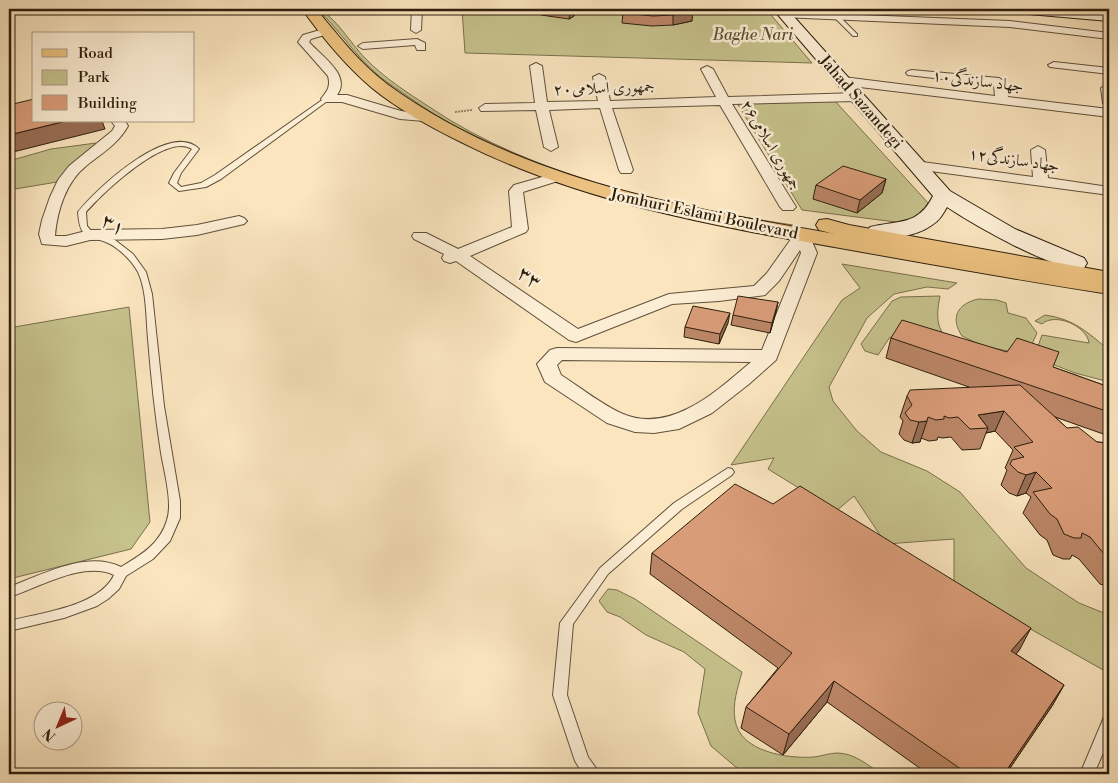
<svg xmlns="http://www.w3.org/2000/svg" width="1118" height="783" font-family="'Libre Bodoni',Amiri,serif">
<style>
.green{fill:#c6c28c;stroke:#79704c}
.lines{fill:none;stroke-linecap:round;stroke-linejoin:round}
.lane-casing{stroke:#60503a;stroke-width:2}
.street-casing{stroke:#60503a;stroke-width:2}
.secondary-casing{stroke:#2c1f0d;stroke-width:2}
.primary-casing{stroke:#2c1f0d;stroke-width:2}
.highway-casing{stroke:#2c1f0d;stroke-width:2}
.path{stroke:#2c1f0d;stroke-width:2;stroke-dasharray:0.5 1;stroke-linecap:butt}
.lane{fill:#fceed5;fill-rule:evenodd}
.street{fill:#fceed5;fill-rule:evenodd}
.secondary{fill:#fceed5;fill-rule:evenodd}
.primary{fill:#edc280;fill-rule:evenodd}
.highway{fill:#edc280;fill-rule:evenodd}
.wall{fill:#bb8667;stroke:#2c1f0d}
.shaded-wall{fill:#986d54;stroke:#2c1f0d}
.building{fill:#d99c78;stroke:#2c1f0d}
.labels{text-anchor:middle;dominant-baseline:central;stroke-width:5;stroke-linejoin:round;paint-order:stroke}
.far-park-label{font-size:16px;font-style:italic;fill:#5a5033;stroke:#fceed5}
.far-street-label{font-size:16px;fill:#2c1f0d;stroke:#fceed5}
.street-label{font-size:20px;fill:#2c1f0d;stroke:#fceed5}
</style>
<rect width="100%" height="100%" fill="#fae5bf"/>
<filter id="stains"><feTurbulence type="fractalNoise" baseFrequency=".004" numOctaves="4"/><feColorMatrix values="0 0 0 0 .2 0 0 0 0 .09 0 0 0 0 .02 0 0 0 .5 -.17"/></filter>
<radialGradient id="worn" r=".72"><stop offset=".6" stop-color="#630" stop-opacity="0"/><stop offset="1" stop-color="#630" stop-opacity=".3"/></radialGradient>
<!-- green -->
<path class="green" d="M318,9C335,16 351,44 365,58C384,78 408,93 431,108C533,177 680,209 800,226L799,230C664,204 524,178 410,98C400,91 389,84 379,76C356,56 339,31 318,9Z
M462,9H766L812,63L465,53Z
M835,101L930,205L911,224L802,210L737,103Z
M96,143L57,182L9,190V161L51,149Z
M842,264L957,283L948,289L927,287L894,294L867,318L829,387L833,401L857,431L881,452L927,471L960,492L1026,568L1079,603L1109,615V661L1105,671L954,586V539L886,544L854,496L836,511L768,469L774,458L731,465L842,300L860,288Z
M940,296C938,306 936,318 940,328C946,344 980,362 995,371L890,337L878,355L865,351L861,344L892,301L901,297Z
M978,299L997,300L1006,303L1008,313L1026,318L1037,333L1027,355L983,346L962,336C950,318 957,304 978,299Z
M129,307L150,522L131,549L9,579V328Z
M1045,315C1074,319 1087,332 1109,350V382L1075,373L1034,357L1042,335L1089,343C1087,326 1055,312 1042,324L1035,321Z
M608,589L617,590L635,599L742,672C738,687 732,704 735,720C740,752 788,759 814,757C822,756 830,753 837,753C854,753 868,765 881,774H744L711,746L698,713L705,669L684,652L646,635L620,617L607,612L599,601Z"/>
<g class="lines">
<!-- lane casing -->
<g class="lane-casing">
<path id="lane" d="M835,16H839L857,34V36H853L835,18Z
M325,98L330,99L221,179L206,187L179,191L169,183L174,173L192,149C166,132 103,193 86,212L87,226L93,233L115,240L133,254L146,272L152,294L164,406L180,501V518L170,541L153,559L126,576L119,589L108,599L97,606L64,618L9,631V621C39,613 99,607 114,575C84,560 38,588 9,597V587C42,575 86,550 121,567C141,555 160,544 167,520C173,503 164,471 161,453C155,415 151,377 148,339C146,318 147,291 138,272C132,261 119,248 108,243C87,234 80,240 78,212C96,189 170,120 199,149L181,173L177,183L181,187L201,183L215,175Z
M728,468L732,469L734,472L732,475L682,509L608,574L573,624L567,695L588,757L600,774H583L575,761L553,695L560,623L600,568L674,503Z
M1109,716V739L1094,774H1080L1104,717Z"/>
</g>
<!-- street casing -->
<g class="street-casing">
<path id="street" d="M9,9H23L21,11L9,13Z
M245,9H268L266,11L248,14L243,11Z
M412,9H422L421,30L416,33L411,30Z
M786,12L1010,21L1109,33V39L1010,27L782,17V13Z
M327,28L331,29L332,31L331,33L311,39L309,42C320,55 352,75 337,95H347L401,111L436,116L437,119L436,122L400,119L342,102H323L321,99C327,91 331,87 328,76L298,42L303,35Z
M417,39L425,43V50H417L415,45L363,49L358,46L363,43Z
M1054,62L1109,68V74L1050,67L1048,65Z
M536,63L542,66L547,102L598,101L593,77L599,74L605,77L610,101L716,97L701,69L707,66L713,69L728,97L857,93L863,97L857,101L732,104L796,207L793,210H783L780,207L720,105L612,108L633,170L631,173H621L619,170L600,108L549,110L558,147L551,151L544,147L536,110L481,111L479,108L485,104L535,103L530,66Z
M912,70L999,78L1005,82L1008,97L1109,109V117L843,85L837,81L843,77L995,96L994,85L908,75L906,73L908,71Z
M1107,84L1109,85V107L1103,103L1101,88Z
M111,121H125L128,126C118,144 102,153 86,166C66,182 57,211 55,236H66L90,230L162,229L197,225L239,216L244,218L247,221L244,224L197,235L162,239L90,240L66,246L42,244L39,234L42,220L50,197L58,180L69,166L112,131L115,126Z
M1038,146L1045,150L1048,178L1109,187V195L915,169L908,165L915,161L1033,177L1031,150Z
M556,173L561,174L563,177L561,180L523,192L528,229L526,232L470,256L578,329L669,294L754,286L767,273L796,232H808L817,253L776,360L749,384L712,413L679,429L654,433L635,432L607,423L545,382L537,364L550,350L557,348L762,350L801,253L800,250L779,281L765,295L719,301L672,304L576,342L569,340L456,261L450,263L444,261L442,258L444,254L414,239L412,236L414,233H426L458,249L512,227L509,191L514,185ZM562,360L751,362C717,391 671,434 623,414C602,405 580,387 561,375L557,365Z"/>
</g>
<!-- secondary casing -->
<g class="secondary-casing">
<path id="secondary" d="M773,9H787L950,191L1015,229L1084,258L1087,263L1084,268C1058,274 971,223 947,207C943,214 939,221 932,225C917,236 888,241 870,237L867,232L870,227C899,220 918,226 933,196Z
M1010,9H1061L1109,13V21L1017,13Z"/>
</g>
<!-- primary casing -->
<g class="primary-casing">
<path id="primary" d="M302,9H316C338,35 359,63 387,84C514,177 673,206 824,232C919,248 1014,263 1109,280V294C1019,280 929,264 840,248C710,225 581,202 463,143C432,128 399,110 372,88C346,66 322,37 302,9Z"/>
</g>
<!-- highway casing -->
<g class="highway-casing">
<path id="highway" d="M827,219L849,225L1109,272V286L845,237L819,230L816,225L819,220Z"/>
</g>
<!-- path -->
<path class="path" d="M455,112L472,110"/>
<!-- lane -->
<use href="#lane" class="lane"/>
<!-- street -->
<use href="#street" class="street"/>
<!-- secondary -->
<use href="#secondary" class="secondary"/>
<!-- primary -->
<use href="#primary" class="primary"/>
<!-- highway -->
<use href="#highway" class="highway"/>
</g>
<!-- wall -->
<path class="wall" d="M541,9H574V16L569,19L541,15Z
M688,9L692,21L673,25L652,26L622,23L623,13Z
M886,179L882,193L857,213L813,199L816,185Z
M778,302L776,312L770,333L731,325L733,315Z
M728,323L719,344L684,337L685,327Z
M891,338L1053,367L1109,387V436L1055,417L1067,428L1097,442L1109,443V587L1100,584L1079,559L1072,555L1070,559H1063L1053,555L1047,540L1040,535L1023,513L1031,497L1026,493L1017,496L1009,493L1001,485L1007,470L1005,468L1013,450L995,431L986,433L980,449L962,450L951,437L942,438L938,437L937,440L929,441L921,438L920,442L912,443L904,440L899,434L903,421L900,417L907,396L969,387L886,358Z
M652,553L1020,649L1016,654L1064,685L1052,706L1006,774H928L827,702L783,755L741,728L746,707L778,668L650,574Z"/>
<!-- shaded-wall -->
<path class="shaded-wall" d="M574,9V16L569,19L570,12Z
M693,10L692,21L673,25V15Z
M66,121H102L105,129L9,153V135Z
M886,179L882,193L857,213L860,200Z
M778,302L776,312L770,333L772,323Z
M730,313L728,323L719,344L720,334Z
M1004,411L995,431L986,433L988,428L978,415Z
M927,421L920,442L912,443L919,422Z
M1036,472L1026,493L1017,496L1026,475Z
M1031,628L1020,649L1001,672L1011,651Z
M834,681L827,702L783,755L789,734Z
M1064,685L1052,706L1006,774H1004Z"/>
<!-- building -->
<path class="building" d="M546,9H574L570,12Z
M627,9H688L693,10L673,15L653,16L623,13Z
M34,99V121H66L9,135V105Z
M843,166L886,179L860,200L816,185Z
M738,296L778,302L772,323L733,315Z
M693,306L730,313L720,334L685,327Z
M902,320L1007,352L1017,338L1059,352L1053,367L1109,387V412L891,338Z
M1020,385L1067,428L1078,427L1097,442L1109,443V560L1090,537L1082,533L1081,538H1074L1064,534L1057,519L1050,514L1033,492L1052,488L1036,472L1026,475L1018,472L1010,464L1012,460L1024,457L1014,447L1033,442L1004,411L978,415L988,428L970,429L958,417L949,418L944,416V419L936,420L928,417L927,421L919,422L910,420L905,413L912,405L907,396L910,390Z
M735,484L773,504L800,486L1031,628L1011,651L1064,685L1004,774H968L834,681L789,734L746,707L792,653L652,553Z"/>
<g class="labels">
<!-- far-park labels -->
<g class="far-park-label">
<text x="753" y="35">Baghe Nari</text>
</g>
<!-- far-street labels -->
<g class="far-street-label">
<text transform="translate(978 81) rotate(7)">جهاد سازندگی۱۰</text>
<text transform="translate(604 88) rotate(-2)">جمهوری اسلامی۲۰</text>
<text transform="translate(861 102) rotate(49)">Jahad Sazandegi</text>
<text transform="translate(771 145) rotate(59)">جمهوری اسلامی۲۶</text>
<text transform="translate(1014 160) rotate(8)">جهاد سازندگی۱۲</text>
<text transform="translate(704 214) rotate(12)">Jomhuri Eslami Boulevard</text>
</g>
<!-- street labels -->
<g class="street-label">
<text transform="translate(113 225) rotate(29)">۳۱</text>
<text transform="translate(529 278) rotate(35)">۳۳</text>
</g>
</g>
<!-- margin -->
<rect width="1118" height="783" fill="none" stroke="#fae5bf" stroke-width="30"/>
<rect x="10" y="10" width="1098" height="763" fill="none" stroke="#2c1f0d" stroke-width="2.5"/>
<rect x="15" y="15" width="1088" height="753" fill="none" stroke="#2c1f0d"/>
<!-- legend -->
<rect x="32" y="32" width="162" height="90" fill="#fceed5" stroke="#a99b85"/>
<rect x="42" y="49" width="25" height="8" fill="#edc280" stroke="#a99b85"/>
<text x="78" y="58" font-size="15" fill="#2c1f0d">Road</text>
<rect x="42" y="70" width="25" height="15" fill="#c6c28c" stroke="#a99b85"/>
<text x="78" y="82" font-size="15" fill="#2c1f0d">Park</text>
<rect x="42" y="95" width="25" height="15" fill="#d99c78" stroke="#a99b85"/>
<text x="78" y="108" font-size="15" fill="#2c1f0d">Building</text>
<!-- north arrow -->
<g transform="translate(58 726) rotate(224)"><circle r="24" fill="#fceed5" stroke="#a99b85"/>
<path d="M0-4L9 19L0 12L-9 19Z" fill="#8f2418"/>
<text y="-8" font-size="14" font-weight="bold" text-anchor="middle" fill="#2c1f0d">N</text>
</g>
<rect width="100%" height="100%" filter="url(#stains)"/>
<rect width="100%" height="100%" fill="url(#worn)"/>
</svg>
